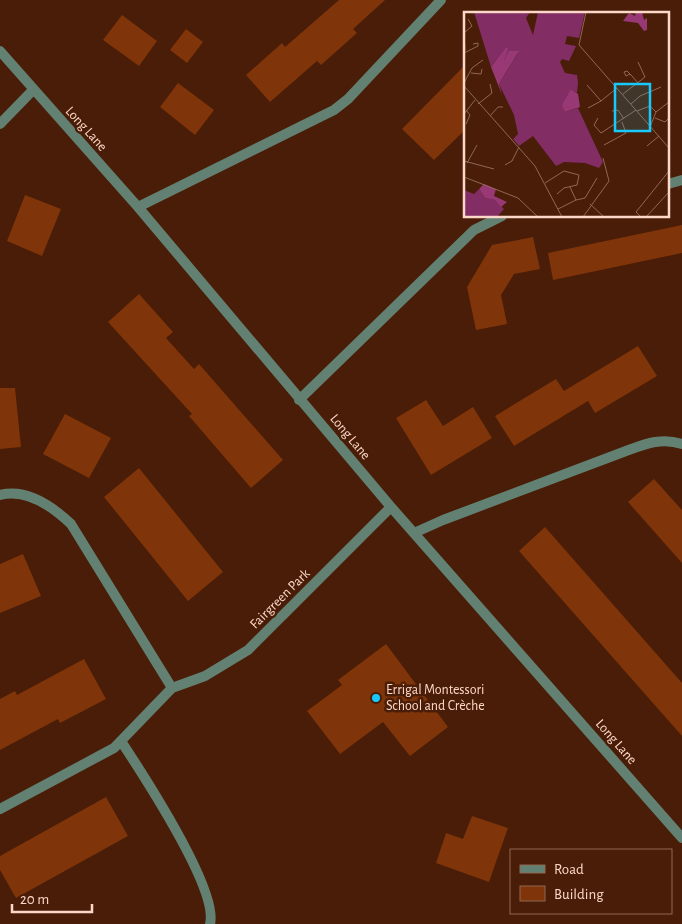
<svg xmlns="http://www.w3.org/2000/svg" width="682" height="924" font-family="'Alegreya Sans',sans-serif">
<style>
.building{fill:#7f3409}
.lines{fill:none;stroke-linecap:round;stroke-linejoin:round}
.street{stroke:#628172;stroke-width:10}
.poi-dot{fill:#17cafb;stroke:#491d07;stroke-width:2}
.labels{text-anchor:middle;dominant-baseline:central;stroke-width:5;stroke-linejoin:round;paint-order:stroke}
.street-label{font-size:14px;fill:#fdd8c8;stroke:#491d07}
.poi-label{font-size:14px;fill:#fdd8c8;stroke:#491d07;text-anchor:start}
.inset-road{fill:none;stroke:#916854;stroke-width:1}
.view{fill:#17cafb;fill-opacity:0.15;stroke:#17cafb;stroke-width:2.5}
.inset-edge{fill:none;stroke:#fdd8c8;stroke-width:2.5}
</style>
<rect width="100%" height="100%" fill="#491d07"/>
<!-- building -->
<path class="building" d="M339,0H385L353,29L357,33L321,65L317,61L270,102L246,75L282,43L285,47Z
M122,15L157,41L139,66L103,40Z
M186,29L203,42L187,63L170,50Z
M466,64V129L434,160L402,129Z
M178,83L214,110L195,135L160,107Z
M25,195L61,209L42,256L7,241Z
M682,225V253L553,280L548,253Z
M533,237L540,269L514,274L501,295L507,324L476,330L467,287L492,245Z
M139,294L173,332L166,338L194,369L199,364L283,460L251,488L189,416L192,414L108,322Z
M638,346L657,376L595,413L588,401L514,446L495,416L556,379L564,391Z
M0,388H15L21,447L0,449Z
M426,400L443,426L473,407L492,438L431,475L396,418Z
M65,414L111,438L89,478L43,454Z
M139,468L223,572L188,601L104,497Z
M654,479L682,510V563L628,502Z
M545,527L682,683V736L519,551Z
M23,554L41,596L0,613V564Z
M386,644L448,727L410,756L383,722L340,754L307,711L342,685L338,680Z
M84,659L106,699L60,723L58,719L0,750V699L15,691L17,695Z
M106,797L128,836L16,898L0,870V856Z
M472,816L508,828L489,882L436,863L446,833L463,839Z"/>
<g class="lines">
<!-- street -->
<path class="street" d="M0,51L138,207L391,507L682,838
M0,124L33,90
M668,184L682,180
M138,207L334,110L348,99L441,0
M299,400L474,230L502,216
M0,495C27,488 52,506 71,524L172,688
M414,533L443,520L626,451C645,444 662,437 682,444
M121,741C142,773 219,890 210,924
M0,809L114,748L172,688L205,676L248,650L391,507"/>
</g>
<!-- markers -->
<circle class="poi-dot" cx="376" cy="698" r="5"/>
<g class="labels">
<!-- street labels -->
<g class="street-label">
<text transform="translate(86 129) rotate(48)">Long Lane</text>
<text transform="translate(350 437) rotate(50)">Long Lane</text>
<text transform="translate(280 599) rotate(-45)">Fairgreen Park</text>
<text transform="translate(616 742) rotate(49)">Long Lane</text>
</g>
<!-- poi labels -->
<g class="poi-label">
<text x="386" y="690">Errigal Montessori<tspan x="386" dy="16">School and Crèche</tspan></text>
</g>
</g>
<!-- overview -->
<g transform="translate(464 12)">
<rect width="205" height="205" fill="#491d07"/>
<path d="M10,0H66L62,6L69,23L74,0H121L115,26L103,24L101,32L112,34L105,49L98,47L96,50L101,61L113,63L114,71L113,81L107,77L101,100L114,96L139,150L135,156L121,151L100,150L92,154L69,124L55,134L49,127L54,122L50,103L35,72L54,41H46L40,49L42,35L27,55ZM15,177L21,186L31,188L40,197L33,205H0V178L10,182Z" fill="#822d64"/>
<path d="M172,0H178L180,8L183,6V18L180,19L174,11L159,9L165,1L171,4ZM42,35L44,36L40,49L45,39H55L35,72L38,83L27,55ZM107,77L114,82L116,95L101,100L98,93ZM20,172L32,177L30,184L43,190L37,195L31,188L21,186L15,177Z" fill="#983976"/>
<path class="inset-road" d="M122,0L115,33L205,136M1,38L0,21L8,14L4,7M0,41L14,34V31L9,32M7,61L17,62L18,57M166,62L162,64L160,60L163,59L168,64L174,71M0,71L8,56L19,48M123,73L137,89L124,96M0,74L71,154L98,205M159,82L181,65L174,50M137,89L153,76M14,92L28,81L26,72M167,92L176,84L197,75M2,98L6,103L2,112M148,99L154,98L160,107M173,99L186,94L192,100L186,115M192,100L205,90M0,102L11,88M26,104L34,95H39M134,106L130,113L137,121L172,98M191,106L201,110L205,106M140,133L162,121L158,110M183,134L195,124M0,149L30,157M3,151L13,133M41,153L48,149L55,135M0,165L54,186L74,205M81,171L100,159L115,163L113,173L100,176L93,182M112,188L121,186L133,166M126,192L140,205M94,197L112,188L106,175M119,205L145,169L139,146M177,205L172,200L205,159M182,205L205,180"/>
<path class="view" d="M151,72H186V119H151Z"/>
<rect width="205" height="205" class="inset-edge"/>
</g>
<!-- legend -->
<rect x="510" y="849" width="162" height="65" fill="#491d07" stroke="#916854"/>
<rect x="520" y="865" width="25" height="8" fill="#628172" stroke="#916854"/>
<text x="554" y="874" font-size="15" fill="#fdd8c8">Road</text>
<rect x="520" y="886" width="25" height="15" fill="#7f3409" stroke="#916854"/>
<text x="554" y="899" font-size="15" fill="#fdd8c8">Building</text>
<!-- scale -->
<path d="M12 904v8h80v-8" fill="none" stroke="#fdd8c8" stroke-width="2.5"/>
<text x="20" y="904" font-size="15" fill="#fdd8c8" stroke="#491d07" stroke-width="4" paint-order="stroke">20 m</text>
</svg>
